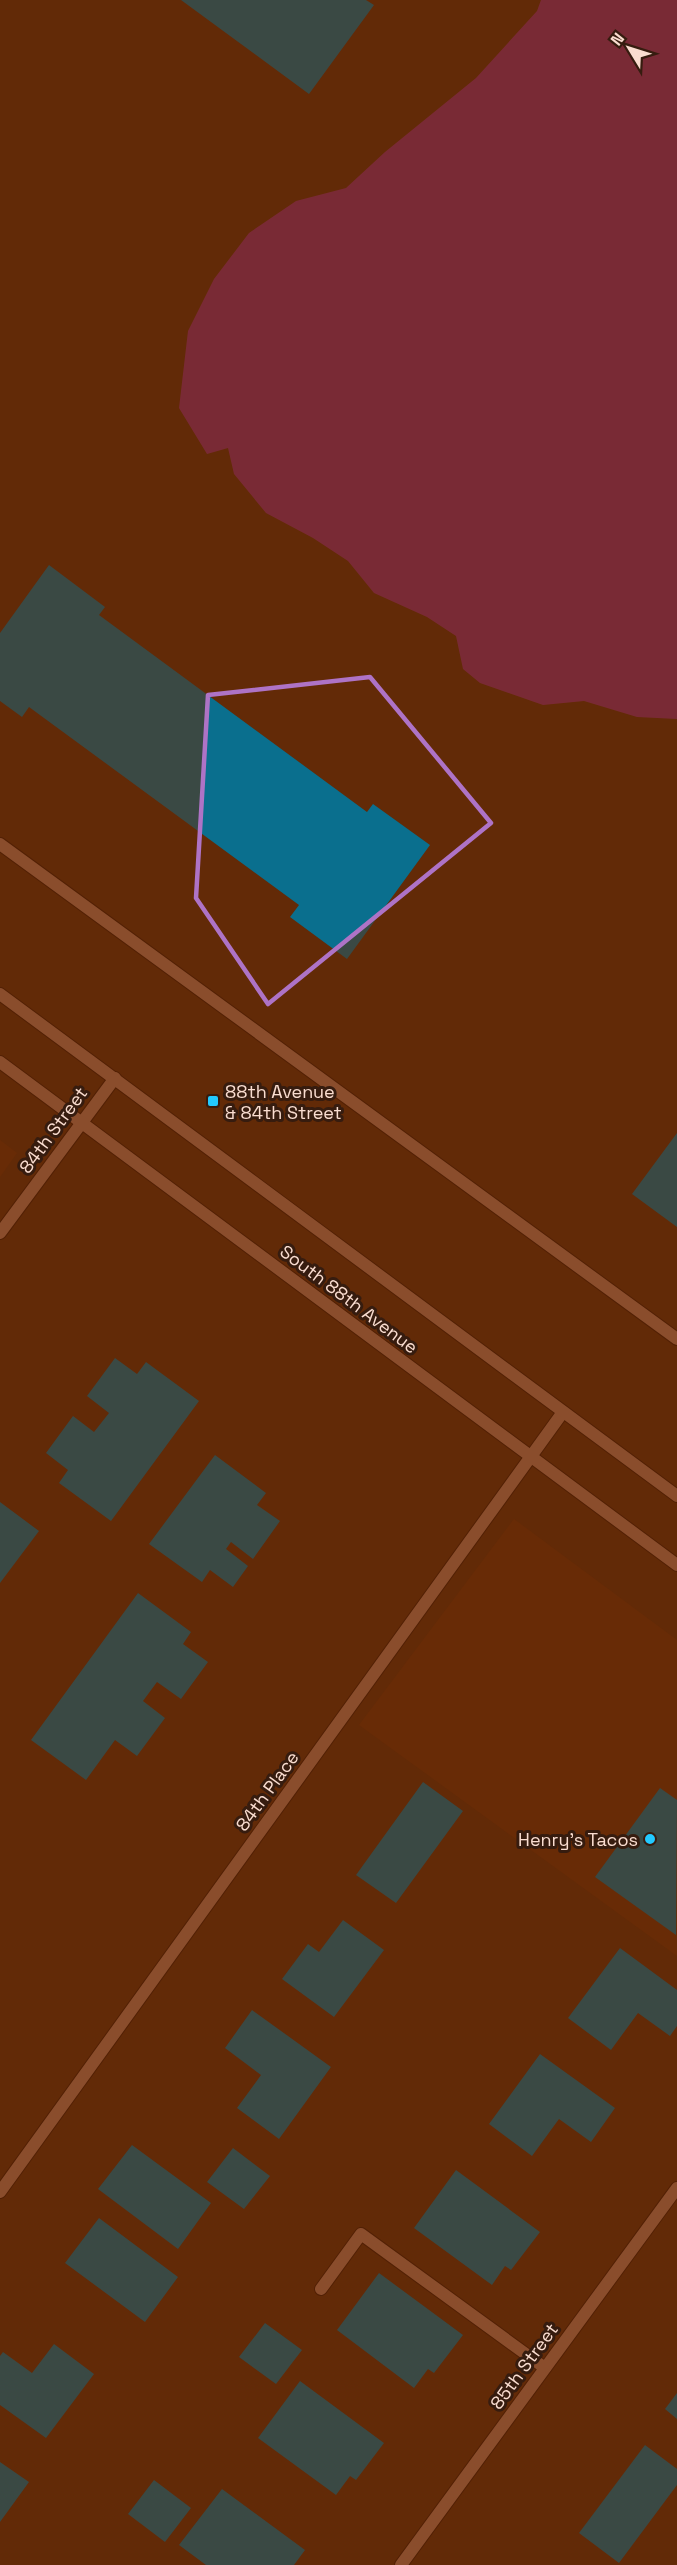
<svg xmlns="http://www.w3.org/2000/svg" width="677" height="2565" font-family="'Space Grotesk',sans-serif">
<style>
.built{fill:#6f2e06}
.water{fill:#962c6e}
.building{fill:#0a6f8e}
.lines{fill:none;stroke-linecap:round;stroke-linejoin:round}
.service-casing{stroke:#3f1500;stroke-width:14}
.minor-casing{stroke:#3f1500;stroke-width:14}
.tertiary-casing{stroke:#3f1500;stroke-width:14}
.service{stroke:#ba795a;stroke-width:12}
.minor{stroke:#ba795a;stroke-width:12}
.tertiary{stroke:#ba795a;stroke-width:12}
.marked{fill:none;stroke:#ae73c6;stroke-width:4.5;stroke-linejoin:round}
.poi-dot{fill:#23c9fe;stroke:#361c0f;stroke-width:2}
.labels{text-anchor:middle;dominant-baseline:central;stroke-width:6;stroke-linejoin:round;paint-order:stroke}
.poi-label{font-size:18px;fill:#faddd0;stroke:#361c0f;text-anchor:start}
.street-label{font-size:18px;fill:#faddd0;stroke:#361c0f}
</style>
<rect width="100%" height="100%" fill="#632a07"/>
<!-- built -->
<path class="built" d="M0,1140L17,1153L0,1177Z
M514,1519L677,1640V1956L359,1725Z"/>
<!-- water -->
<path class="water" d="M541,0H677V719L637,717L584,701L543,705L480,683L463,669L456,636L427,617L374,593L348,561L313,538L266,513L234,474L228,448L207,454L179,408L188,331L214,279L249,233L296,201L346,188L385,152L476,78L537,11Z"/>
<!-- building -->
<path class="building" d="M181,0H366L374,5L309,94Z
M49,565L105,607L99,615L367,812L373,804L430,845L347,959L290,917L299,905L29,707L22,717L0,701V633Z
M677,1133V1227L632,1194Z
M115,1358L137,1374L146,1362L199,1401L111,1521L59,1483L68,1470L46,1453L73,1416L94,1432L109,1413L87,1396Z
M215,1455L266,1493L257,1505L280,1521L253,1559L231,1542L226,1549L248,1566L233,1587L210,1570L202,1582L149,1544Z
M0,1502L39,1531L0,1583Z
M138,1593L191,1632L183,1644L208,1662L181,1699L157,1682L143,1701L165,1718L137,1756L115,1740L86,1780L31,1740Z
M423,1782L463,1811L396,1903L356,1875Z
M660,1788L677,1800L676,1935L595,1877Z
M343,1920L384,1950L334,2017L282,1979L308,1944L319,1952Z
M620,1948L677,1990V2026L670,2036L638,2013L611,2050L568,2018Z
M252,2010L331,2067L279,2139L237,2108L261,2075L225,2048Z
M540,2054L615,2108L591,2142L559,2119L532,2156L489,2124Z
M132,2145L211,2203L178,2249L98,2189Z
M233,2148L270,2176L244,2209L207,2182Z
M456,2170L540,2232L511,2270L505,2266L492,2285L414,2228Z
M99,2218L178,2277L145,2322L65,2263Z
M379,2273L463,2335L434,2373L428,2369L414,2388L337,2330Z
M265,2323L302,2350L276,2384L239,2357Z
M54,2344L94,2374L46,2438L0,2405V2356L3,2352L32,2373Z
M300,2381L384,2443L356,2480L350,2476L336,2495L258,2438Z
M677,2393V2419L665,2409Z
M645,2445L677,2469V2485L619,2563L579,2533Z
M0,2462L29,2482L0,2522Z
M154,2480L191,2508L165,2542L128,2514Z
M222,2489L305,2550L294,2565H206L179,2545Z"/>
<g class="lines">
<!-- service casing -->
<g class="service-casing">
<path id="service" d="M321,2289L361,2234L545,2368"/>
</g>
<!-- minor casing -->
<g class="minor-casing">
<path id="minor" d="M0,844L677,1339
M0,1233L115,1078
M0,2192L563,1412
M401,2565L677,2188"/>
</g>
<!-- tertiary casing -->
<g class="tertiary-casing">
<path id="tertiary" d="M0,994L677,1496
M0,1062L677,1565"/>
</g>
<!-- service -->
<use href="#service" class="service"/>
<!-- minor -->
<use href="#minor" class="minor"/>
<!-- tertiary -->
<use href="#tertiary" class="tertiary"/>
</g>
<!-- marked area -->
<path d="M0 0H677V2565H0ZM370,677L491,823L268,1004L196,898L208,695Z" fill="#632a07" fill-opacity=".55" fill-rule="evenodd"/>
<path class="marked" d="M370,677L491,823L268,1004L196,898L208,695Z"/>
<!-- markers -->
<g class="poi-dot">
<rect x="207" y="1095" width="12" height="12" rx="3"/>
<circle cx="650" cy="1839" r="6"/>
</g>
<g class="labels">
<!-- poi labels -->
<g class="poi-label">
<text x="225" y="1091">88th Avenue<tspan x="225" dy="21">&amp; 84th Street</tspan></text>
<text x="638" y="1839" text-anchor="end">Henry's Tacos</text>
</g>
<!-- street labels -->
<g class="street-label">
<text transform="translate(53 1130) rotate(-54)">84th Street</text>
<text transform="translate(349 1299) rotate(37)">South 88th Avenue</text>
<text transform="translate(267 1791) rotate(-54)">84th Place</text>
<text transform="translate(524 2366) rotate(-54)">85th Street</text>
</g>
</g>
<!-- north arrow -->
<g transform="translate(629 48) rotate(308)" stroke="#361c0f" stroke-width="4.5" paint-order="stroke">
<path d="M0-4.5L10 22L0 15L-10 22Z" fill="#faddd0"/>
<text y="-9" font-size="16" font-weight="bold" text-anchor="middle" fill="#faddd0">N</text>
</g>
</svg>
